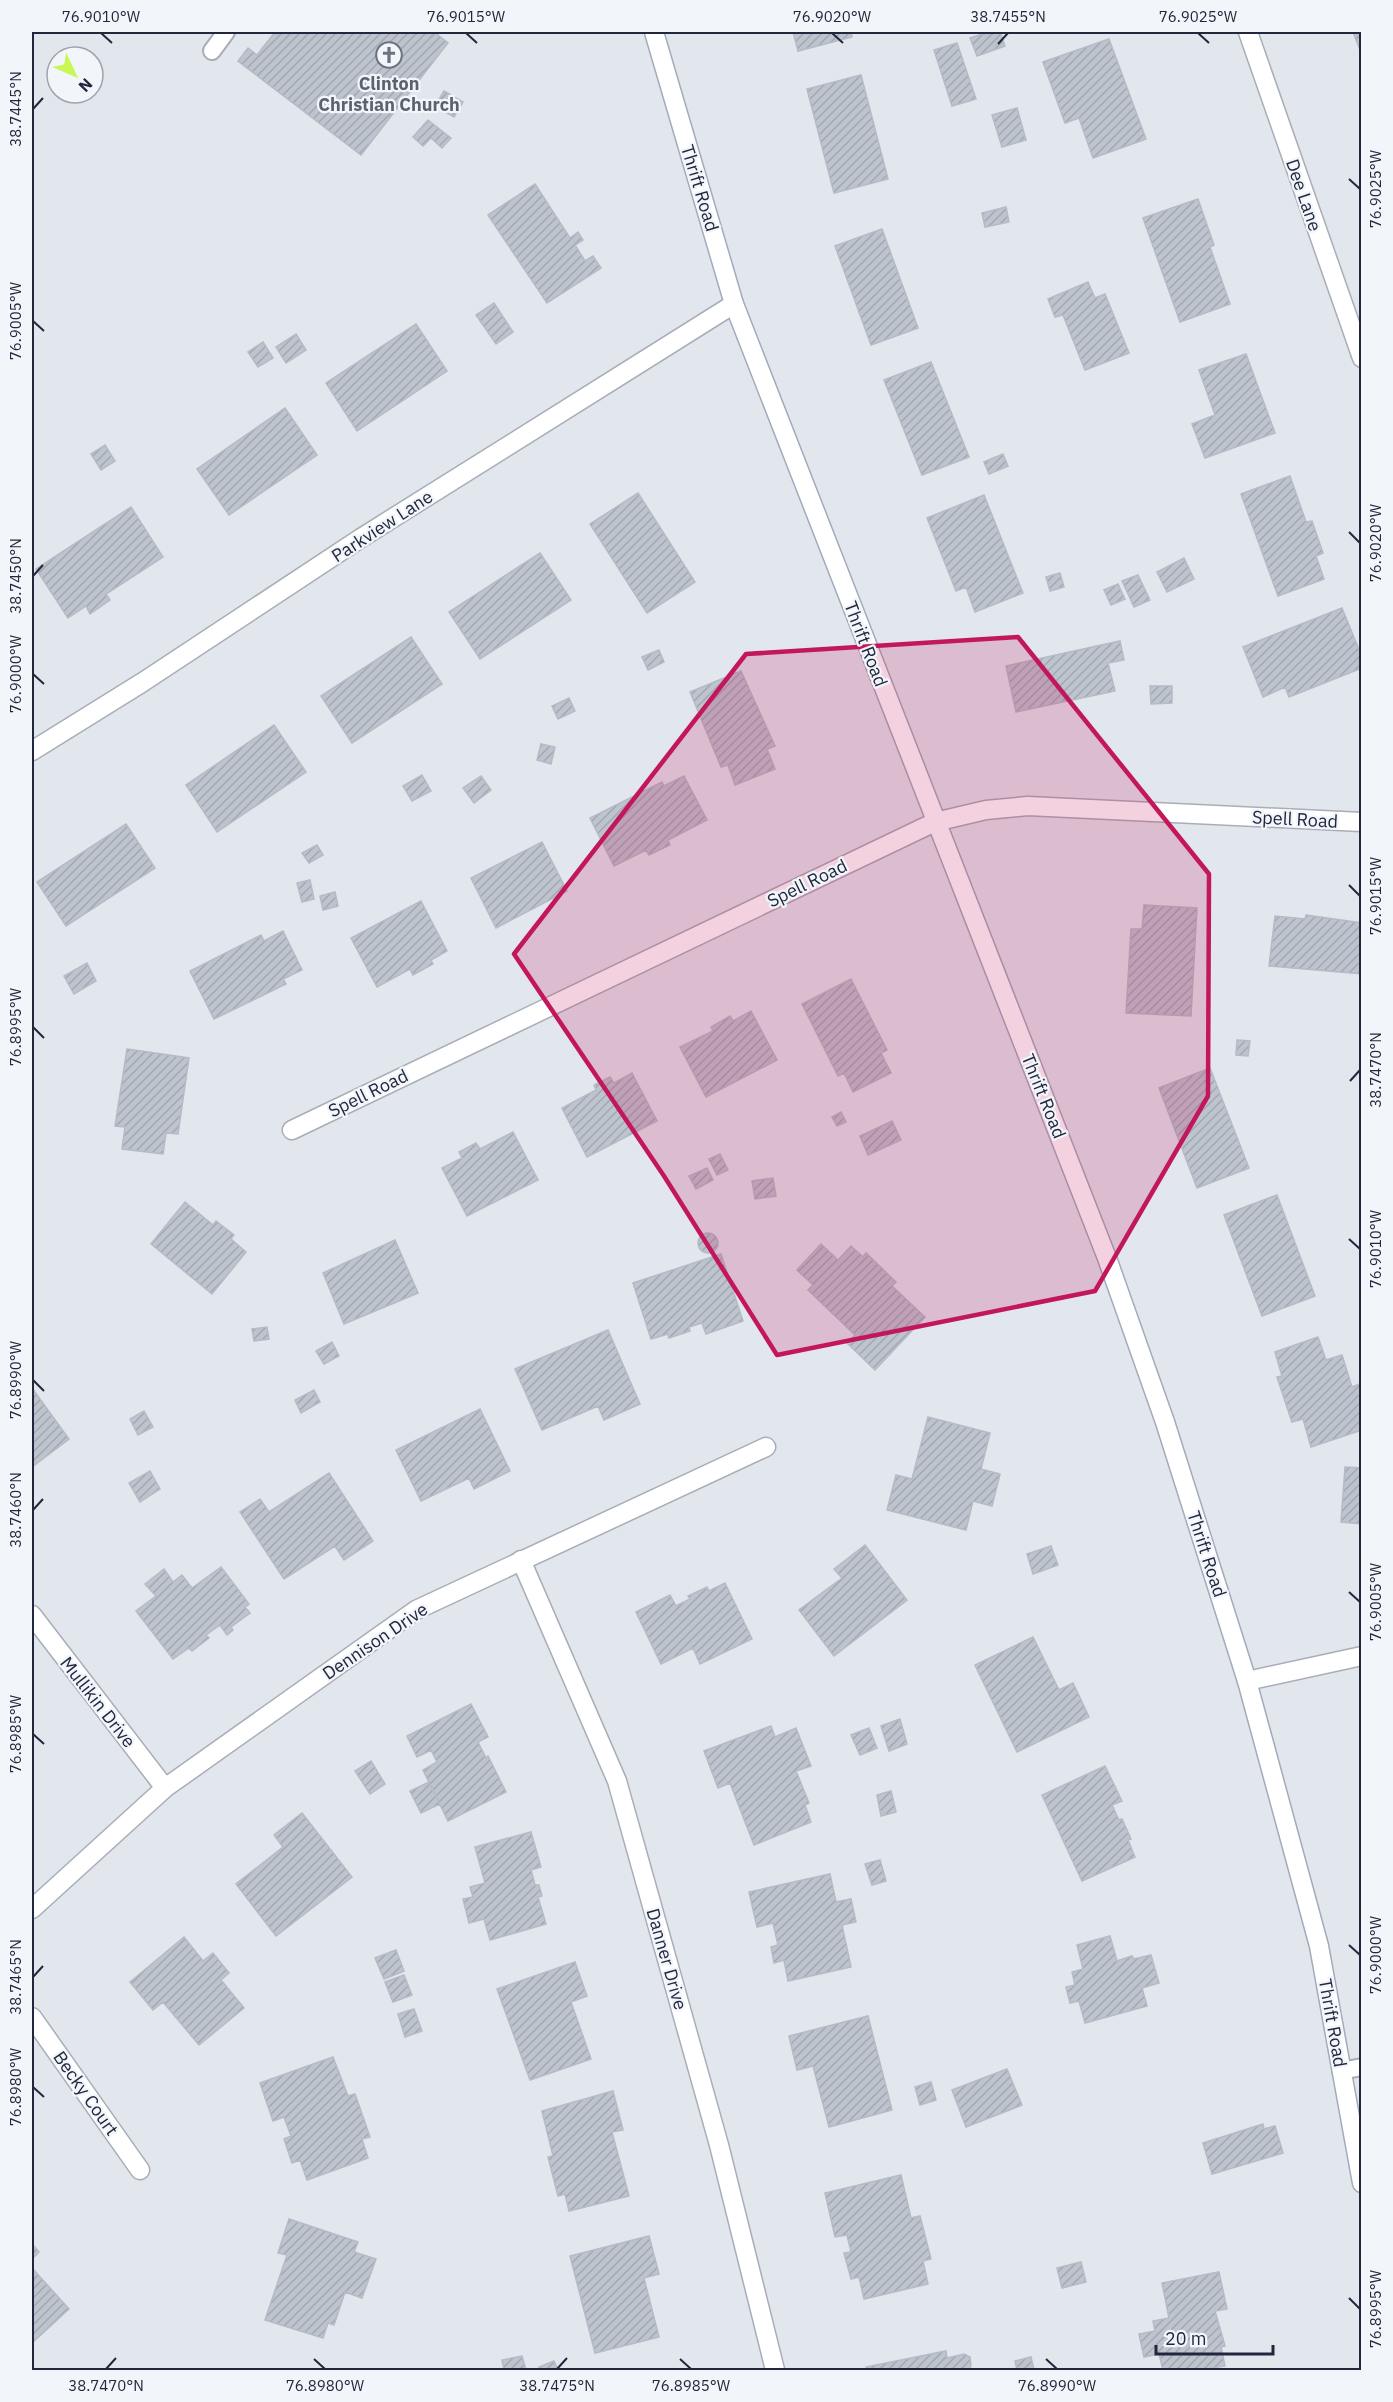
<svg xmlns="http://www.w3.org/2000/svg" width="1393" height="2402" font-family="'IBM Plex Sans',sans-serif">
<style>
.building{fill:url(#building-hatch);stroke:#b4bbc6;stroke-width:1.5}
.lines{fill:none;stroke-linecap:round;stroke-linejoin:round}
.lane-casing{stroke:#a8adb8;stroke-width:20}
.street-casing{stroke:#a8adb8;stroke-width:21}
.secondary-casing{stroke:#a2abbc;stroke-width:21}
.lane{stroke:#fff;stroke-width:16}
.street{stroke:#fff;stroke-width:18}
.secondary{stroke:#fff;stroke-width:18}
.marked{fill:#c2185b;fill-opacity:0.2;stroke:#c2185b;stroke-width:4.5;stroke-linejoin:round}
.ticks{fill:none;stroke:#21283e;stroke-width:2}
.labels{text-anchor:middle;dominant-baseline:central;stroke-width:4.5;stroke-linejoin:round;paint-order:stroke}
.worship-label{font-size:18px;font-weight:bold;fill:#5b616d;stroke:#f2f5f9}
.street-label{font-size:18px;fill:#21283e;stroke:#f2f5f9}
.neatline{fill:none;stroke:#21283e;stroke-width:2}
.ticks-label{font-size:15px;text-anchor:middle;fill:#21283e}
</style>
<defs>
<pattern id="building-hatch" width="6" height="6" patternUnits="userSpaceOnUse" patternTransform="scale(1.5)"><rect width="6" height="6" fill="#bdc4cd"/><path d="M-1 1l2-2M0 6l6-6M5 7l2-2" fill="none" stroke="#a2a8b1"/></pattern>
</defs>
<rect width="100%" height="100%" fill="#e2e6ed"/>
<!-- building -->
<path class="building" d="M275,32H434L448,43L361,155L238,61L248,48L257,55Z
M793,32H851L852,37L798,51Z
M989,32H1000L1005,46L977,56L970,38Z
M1353,32H1362V55Z
M1109,39L1146,139L1093,158L1079,118L1065,123L1043,62Z
M957,43L976,99L952,106L934,50Z
M861,75L888,179L834,193L807,89Z
M444,91L463,102L454,117L435,106Z
M1017,108L1026,140L1002,147L992,115Z
M428,120L451,138L442,148L431,138L423,146L413,137Z
M535,184L570,238L578,232L583,240L575,245L585,261L593,256L601,268L547,303L488,215Z
M1198,199L1214,245L1210,247L1230,304L1180,322L1143,218Z
M1006,207L1009,222L985,227L982,213Z
M882,229L918,328L871,345L835,246Z
M1088,282L1095,298L1105,294L1129,353L1085,370L1063,315L1055,317L1048,299Z
M494,303L513,332L496,344L476,315Z
M416,324L447,371L357,431L326,383Z
M296,334L306,350L286,363L276,347Z
M263,342L273,358L258,367L248,352Z
M1246,354L1275,433L1205,458L1192,424L1215,415L1199,370Z
M931,362L969,457L922,475L884,380Z
M285,408L317,455L229,515L197,469Z
M105,445L115,461L101,470L91,454Z
M1003,454L1008,466L989,474L984,462Z
M1290,476L1306,522L1312,521L1323,553L1316,556L1324,579L1278,596L1241,494Z
M638,493L695,582L647,613L590,524Z
M984,495L1023,593L975,612L966,587L956,591L927,518Z
M131,507L163,557L106,594L110,600L90,614L86,606L68,618L36,569Z
M540,553L571,600L480,659L449,612Z
M1184,558L1194,579L1167,592L1157,572Z
M1060,573L1064,587L1050,591L1046,577Z
M1138,575L1150,600L1134,607L1122,581Z
M1118,584L1125,599L1111,605L1104,590Z
M1342,608L1362,657V668L1289,697L1285,687L1263,697L1243,647Z
M411,637L442,684L352,743L321,696Z
M1120,641L1124,660L1108,663L1115,691L1016,712L1006,666Z
M659,650L664,662L648,670L642,657Z
M741,671L775,746L767,749L775,769L735,785L728,765L721,767L690,692Z
M1150,686H1172V703L1151,704Z
M569,698L575,711L558,719L552,706Z
M274,725L306,772L217,832L186,785Z
M541,744L555,747L551,764L537,760Z
M422,775L431,791L412,801L403,786Z
M481,776L491,790L474,803L463,788Z
M684,776L707,820L668,840L670,845L649,855L646,850L614,866L590,818L662,782L664,786Z
M126,824L155,868L66,926L37,882Z
M542,842L567,891L496,928L471,878Z
M317,845L323,855L309,863L302,853Z
M310,880L314,899L302,902L297,883Z
M335,892L338,906L323,910L320,896Z
M421,901L447,951L431,960L433,964L413,975L410,969L377,987L351,938Z
M1144,905L1197,908L1191,1016L1126,1013L1131,929H1142Z
M1306,915L1362,923V974L1269,966L1275,916L1305,919Z
M283,931L302,970L283,979L286,984L214,1019L190,971L261,935L264,941Z
M87,963L96,981L74,994L64,976Z
M851,979L887,1050L881,1053L891,1073L853,1092L844,1073L838,1076L802,1004Z
M751,1011L777,1060L706,1097L680,1047L713,1031L711,1027L730,1016L733,1021Z
M1237,1040L1250,1041L1248,1056L1236,1055Z
M127,1049L189,1058L178,1134L166,1133L163,1154L122,1149L125,1127L115,1126Z
M1210,1068L1249,1168L1197,1188L1159,1088Z
M632,1073L657,1121L587,1157L562,1108L596,1090L594,1085L610,1077L614,1083Z
M841,1112L846,1122L837,1126L832,1117Z
M892,1121L901,1140L868,1155L860,1136Z
M513,1132L538,1180L467,1216L442,1168L462,1158L459,1152L476,1143L480,1149Z
M720,1154L728,1170L717,1175L709,1159Z
M707,1168L713,1180L696,1189L689,1176Z
M773,1178L776,1196L755,1199L752,1181Z
M1277,1195L1315,1296L1262,1316L1224,1215Z
M185,1202L213,1225L216,1221L234,1235L231,1239L246,1252L212,1294L151,1244Z
M698 1243a10 10 0 1 1 20 0a10 10 0 1 1-20 0Z
M395,1240L418,1293L344,1324L323,1273Z
M821,1244L838,1260L851,1246L863,1257L866,1253L896,1282L892,1286L925,1317L875,1370L847,1343L855,1335L808,1290L813,1285L797,1270Z
M721,1254L743,1321L706,1334L702,1323L689,1327L690,1331L669,1338L668,1334L651,1339L633,1283Z
M267,1327L269,1339L254,1341L252,1329Z
M608,1330L640,1404L604,1420L598,1406L542,1430L515,1369Z
M1318,1337L1326,1360L1342,1355L1352,1387L1362,1383V1430L1311,1447L1303,1419L1292,1422L1277,1377L1282,1376L1275,1352Z
M332,1342L339,1356L324,1364L316,1351Z
M32,1388L69,1439L32,1467Z
M314,1390L320,1402L301,1413L295,1400Z
M480,1409L510,1471L474,1489L469,1478L421,1501L396,1450Z
M144,1411L153,1427L138,1435L130,1419Z
M928,1417L990,1433L981,1469L1000,1474L992,1506L973,1501L966,1530L887,1510L896,1475L912,1479Z
M1345,1467L1362,1468V1524L1341,1522Z
M150,1471L160,1489L140,1502L129,1483Z
M329,1473L373,1541L344,1560L335,1546L284,1579L240,1512L260,1499L269,1512Z
M865,1545L907,1600L834,1656L799,1610L842,1578L834,1569Z
M1051,1546L1058,1565L1033,1574L1027,1554Z
M221,1567L249,1604L245,1607L250,1613L231,1627L233,1630L227,1635L220,1625L206,1635L209,1638L192,1651L189,1648L173,1659L136,1611L156,1596L145,1584L164,1569L173,1582L182,1575L192,1588Z
M725,1583L752,1639L700,1664L693,1648L661,1664L636,1612L670,1595L676,1606L690,1599L688,1596L707,1587L709,1591Z
M1033,1637L1059,1690L1073,1683L1089,1717L1017,1752L975,1665Z
M471,1704L488,1737L478,1742L486,1758L488,1756L506,1792L448,1821L423,1770L437,1762L431,1750L417,1757L407,1736Z
M900,1719L907,1744L889,1751L881,1726Z
M771,1726L775,1737L796,1728L811,1766L796,1771L809,1803L805,1805L811,1822L754,1845L730,1783L718,1788L704,1751Z
M869,1728L877,1748L860,1755L851,1735Z
M371,1761L385,1784L370,1794L355,1771Z
M1105,1766L1122,1801L1112,1805L1119,1820L1122,1819L1131,1839L1128,1840L1135,1857L1082,1881L1042,1795Z
M429,1782L440,1804L421,1813L410,1791Z
M891,1791L896,1812L881,1816L877,1795Z
M302,1813L352,1877L276,1936L236,1884L283,1847L274,1835Z
M531,1832L541,1867L531,1870L535,1885H539L542,1896L538,1897L546,1924L490,1940L484,1919L469,1923L463,1899L473,1897L470,1887L485,1883L475,1847Z
M880,1860L886,1881L872,1885L865,1864Z
M830,1874L836,1902L851,1899L856,1922L842,1925L851,1967L788,1981L784,1960L774,1963L771,1947L778,1945L773,1923L757,1927L749,1892Z
M1110,1936L1117,1961L1132,1956L1134,1959L1151,1955L1159,1983L1142,1988L1147,2006L1085,2023L1079,2001L1070,2003L1066,1987L1075,1985L1072,1972L1083,1969L1077,1945Z
M184,1937L203,1961L213,1953L229,1973L221,1980L244,2008L199,2045L163,2002L153,2010L130,1982Z
M396,1950L404,1971L384,1979L375,1958Z
M575,1962L587,1996L571,2002L591,2059L530,2080L497,1989Z
M404,1975L412,1995L393,2002L385,1982Z
M414,2009L422,2031L405,2037L398,2014Z
M868,2016L892,2110L829,2127L813,2066L797,2070L789,2036Z
M333,2057L348,2096L355,2094L370,2137L362,2139L368,2158L307,2180L300,2160L292,2163L284,2139L291,2136L284,2117L273,2121L260,2083Z
M1007,2069L1022,2105L966,2127L952,2090Z
M931,2082L936,2100L920,2105L915,2087Z
M613,2091L623,2130L612,2132L629,2196L569,2211L565,2194L558,2196L548,2157L553,2156L542,2111Z
M1263,2124L1264,2129L1275,2126L1283,2153L1212,2174L1203,2143Z
M901,2175L911,2218L920,2216L931,2259L923,2261L928,2284L864,2299L859,2277L851,2279L844,2253L851,2252L847,2235L835,2237L825,2193Z
M289,2219L358,2242L354,2252L376,2259L362,2298L345,2292L334,2325L328,2323L323,2338L265,2320L287,2255L278,2253Z
M649,2236L659,2274L644,2278L659,2337L595,2353L570,2256Z
M32,2244L39,2252L32,2259Z
M1081,2262L1086,2282L1062,2288L1057,2268Z
M32,2268L69,2309L32,2343Z
M1219,2272L1227,2309L1215,2311L1225,2346L1221,2347L1225,2366L1202,2370H1163L1159,2354L1144,2357L1139,2334L1155,2331L1153,2321L1169,2318L1162,2283Z
M946,2351L947,2358L964,2354L970,2357L971,2366L969,2370H867L866,2367Z
M522,2356L526,2370H504L502,2360Z
M1031,2357L1034,2370H1017L1015,2361Z
M554,2361L558,2370H541L539,2367Z"/>
<g class="lines">
<!-- lane casing -->
<g class="lane-casing">
<path id="lane" d="M212,51L226,32
M1341,2071L1362,2067"/>
</g>
<!-- street casing -->
<g class="street-casing">
<path id="street" d="M1248,32L1362,358
M32,751L143,682L361,538L734,304
M292,1130L935,822L986,810L1028,806L1362,822
M521,1560L617,1781L719,2145L775,2370
M32,1615L165,1788
M1247,1681L1362,1656
M32,1909L165,1788L416,1610L766,1447
M32,2017L140,2170"/>
</g>
<!-- secondary casing -->
<g class="secondary-casing">
<path id="secondary" d="M654,32L734,304L1107,1258L1165,1422L1247,1681L1319,1946L1362,2183"/>
</g>
<!-- lane -->
<use href="#lane" class="lane"/>
<!-- street -->
<use href="#street" class="street"/>
<!-- secondary -->
<use href="#secondary" class="secondary"/>
</g>
<!-- marked area -->
<path class="marked" d="M1018,637L1209,874L1208,1096L1095,1291L777,1355L664,1176L514,954L746,654Z"/>
<!-- ticks -->
<path class="ticks" d="M101,33L112,43M466,33L477,43M832,33L843,43M1198,33L1209,43M998,44L1008,33M33,109L43,98M1349,179L1360,189M33,321L44,331M1349,532L1360,543M33,576L43,565M33,674L44,684M1349,885L1360,896M33,1027L44,1038M1350,1081L1360,1070M1349,1239L1360,1249M33,1380L44,1391M33,1510L43,1499M1349,1592L1360,1602M33,1734L44,1744M1349,1945L1360,1955M33,1977L43,1966M33,2087L44,2097M1349,2298L1360,2309M314,2359L325,2369M680,2359L691,2369M1046,2359L1057,2369M106,2369L116,2358M557,2369L567,2358"/>
<!-- icons -->
<defs>
<g id="church-ring" transform="scale(1.35)"><circle r="9.5" fill="#f2f5f9" stroke="#6b7280" stroke-width="1.5"/><path d="M-1.2-6h2.4v3.5h3.3v2.4h-3.3V6h-2.4V-.1h-3.3v-2.4h3.3Z" fill="#6b7280"/></g>
</defs>
<g fill-rule="evenodd">
<use href="#church-ring" x="389" y="55"/>
</g>
<g class="labels">
<!-- worship labels -->
<g class="worship-label">
<text x="389" y="83">Clinton<tspan x="389" dy="21">Christian Church</tspan></text>
</g>
<!-- street labels -->
<g class="street-label">
<text transform="translate(700 188) rotate(73)">Thrift Road</text>
<text transform="translate(1304 195) rotate(71)">Dee Lane</text>
<text transform="translate(382 526) rotate(-33)">Parkview Lane</text>
<text transform="translate(866 644) rotate(69)">Thrift Road</text>
<text transform="translate(1295 819) rotate(3)">Spell Road</text>
<text transform="translate(807 883) rotate(-26)">Spell Road</text>
<text transform="translate(368 1093) rotate(-26)">Spell Road</text>
<text transform="translate(1044 1096) rotate(68)">Thrift Road</text>
<text transform="translate(1207 1554) rotate(72)">Thrift Road</text>
<text transform="translate(375 1641) rotate(-34)">Dennison Drive</text>
<text transform="translate(98 1702) rotate(52)">Mullikin Drive</text>
<text transform="translate(667 1959) rotate(74)">Danner Drive</text>
<text transform="translate(1333 2023) rotate(80)">Thrift Road</text>
<text transform="translate(86 2093) rotate(55)">Becky Court</text>
</g>
</g>
<!-- border -->
<rect width="1393" height="2402" fill="none" stroke="#f2f5f9" stroke-width="66"/>
<!-- north arrow -->
<g transform="translate(75 75) rotate(134)"><circle r="28" fill="#f2f5f9" stroke="#9ea3ae" stroke-width="1.5"/>
<path d="M0-4.5L10 22L0 15L-10 22Z" fill="#caf755"/>
<text y="-9" font-size="16" font-weight="bold" text-anchor="middle" fill="#21283e">N</text>
</g>
<!-- scale -->
<path d="M1156 2345v9h117v-9" fill="none" stroke="#21283e" stroke-width="3"/>
<text x="1165" y="2345" font-size="18" fill="#21283e" stroke="#f2f5f9" stroke-width="4.5" paint-order="stroke">20 m</text>
<rect x="33" y="33" width="1327" height="2336" class="neatline"/>
<g class="ticks-label">
<text x="101" y="22">76.9010°W</text>
<text x="466" y="22">76.9015°W</text>
<text x="832" y="22">76.9020°W</text>
<text x="1008" y="22">38.7455°N</text>
<text x="1198" y="22">76.9025°W</text>
<text transform="translate(16 109) rotate(-90)" y="5">38.7445°N</text>
<text transform="translate(1376 189) rotate(-90)" y="5">76.9025°W</text>
<text transform="translate(16 321) rotate(-90)" y="5">76.9005°W</text>
<text transform="translate(1376 543) rotate(-90)" y="5">76.9020°W</text>
<text transform="translate(16 576) rotate(-90)" y="5">38.7450°N</text>
<text transform="translate(16 674) rotate(-90)" y="5">76.9000°W</text>
<text transform="translate(1376 896) rotate(-90)" y="5">76.9015°W</text>
<text transform="translate(16 1027) rotate(-90)" y="5">76.8995°W</text>
<text transform="translate(1376 1070) rotate(-90)" y="5">38.7470°N</text>
<text transform="translate(1376 1249) rotate(-90)" y="5">76.9010°W</text>
<text transform="translate(16 1380) rotate(-90)" y="5">76.8990°W</text>
<text transform="translate(16 1510) rotate(-90)" y="5">38.7460°N</text>
<text transform="translate(1376 1602) rotate(-90)" y="5">76.9005°W</text>
<text transform="translate(16 1734) rotate(-90)" y="5">76.8985°W</text>
<text transform="translate(1376 1955) rotate(-90)" y="5">76.9000°W</text>
<text transform="translate(16 1977) rotate(-90)" y="5">38.7465°N</text>
<text transform="translate(16 2087) rotate(-90)" y="5">76.8980°W</text>
<text transform="translate(1376 2309) rotate(-90)" y="5">76.8995°W</text>
<text x="106" y="2391">38.7470°N</text>
<text x="325" y="2391">76.8980°W</text>
<text x="557" y="2391">38.7475°N</text>
<text x="691" y="2391">76.8985°W</text>
<text x="1057" y="2391">76.8990°W</text>
</g>
</svg>
